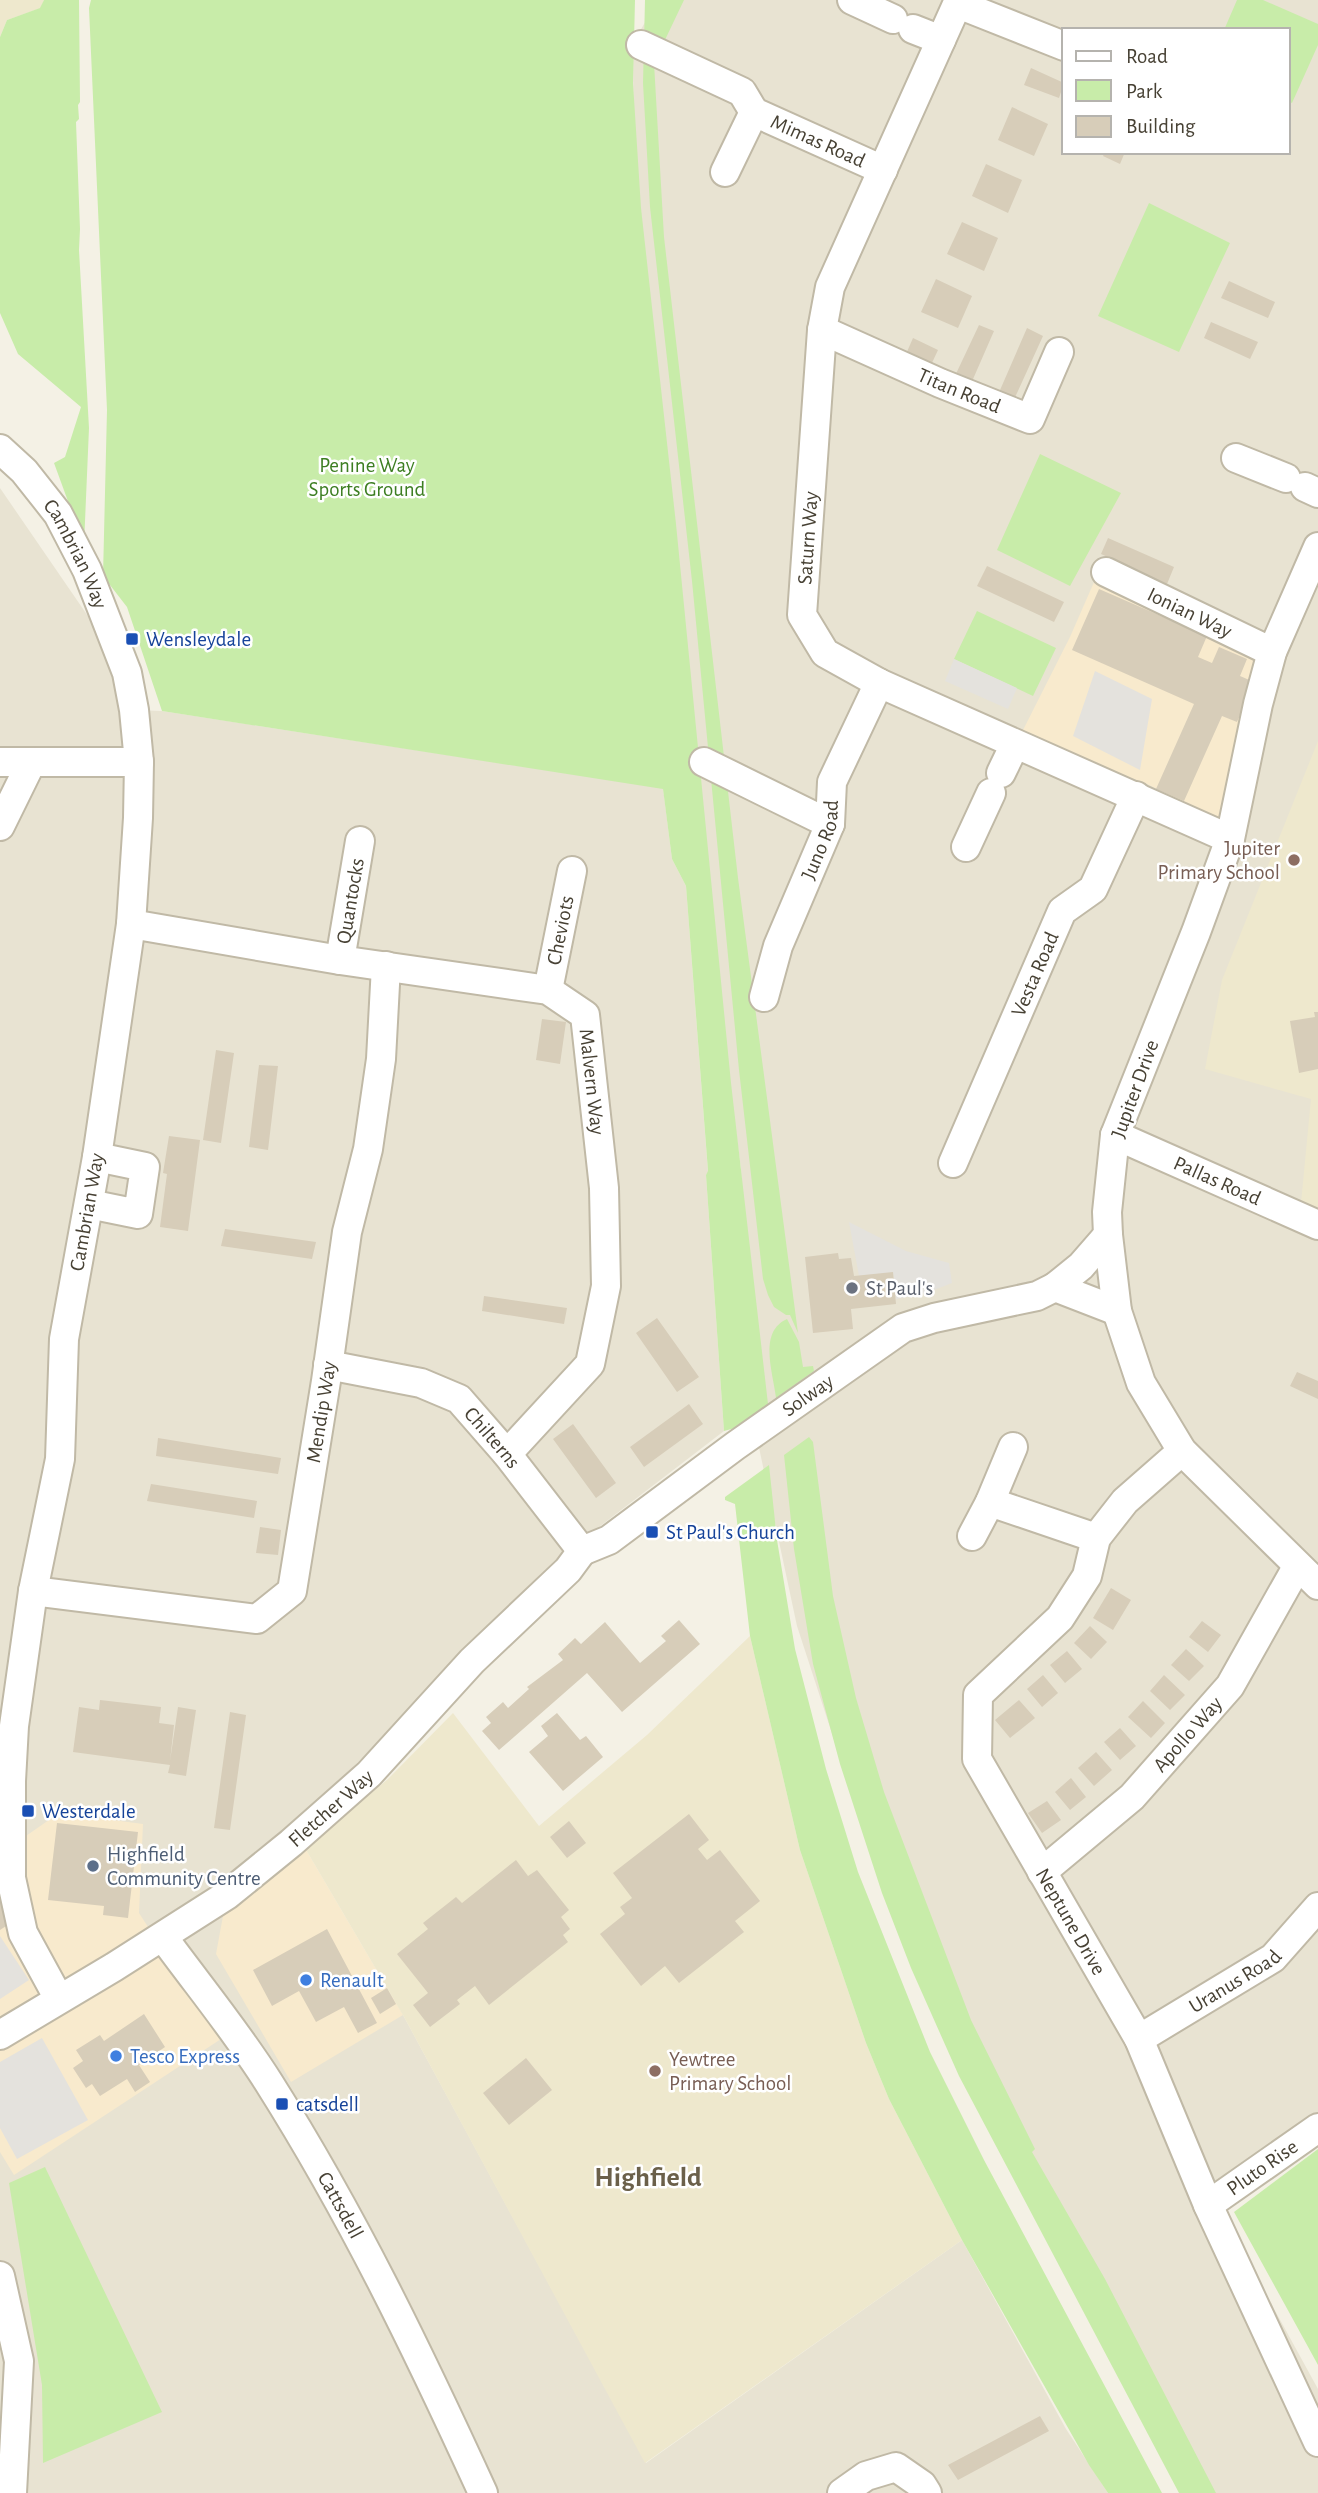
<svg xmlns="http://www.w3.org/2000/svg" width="1318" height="2493" font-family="'Alegreya Sans',sans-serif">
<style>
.residential{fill:#e8e3d2;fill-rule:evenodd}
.commercial{fill:#f8eacd}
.education{fill:#eee8cd}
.green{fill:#c8eca9}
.parking{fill:#e4e2dd}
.building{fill:#d7cdb9}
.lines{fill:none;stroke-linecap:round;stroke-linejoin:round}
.minor-casing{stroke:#c0b9a6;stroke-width:32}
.minor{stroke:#fff;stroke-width:28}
.transit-dot{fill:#1a4fb4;stroke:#fff;stroke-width:2.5}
.education-dot{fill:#8d6e63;stroke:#fff;stroke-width:2.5}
.worship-dot{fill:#6b7280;stroke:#fff;stroke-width:2.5}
.service-dot{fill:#5c6f8a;stroke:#fff;stroke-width:2.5}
.shop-dot{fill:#3f7fe0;stroke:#fff;stroke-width:2.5}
.labels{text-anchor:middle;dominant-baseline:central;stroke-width:5;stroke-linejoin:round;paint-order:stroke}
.street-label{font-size:21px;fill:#474134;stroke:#fff}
.park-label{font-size:21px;fill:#3d7e22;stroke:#fff}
.transit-label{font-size:21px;fill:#164399;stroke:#fff;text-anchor:start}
.education-label{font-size:21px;fill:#785e54;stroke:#fff;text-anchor:end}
.worship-label{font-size:21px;fill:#5b616d;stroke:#fff;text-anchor:start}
.service-label{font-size:21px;fill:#4e5e75;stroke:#fff;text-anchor:start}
.shop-label{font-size:21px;fill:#366cbe;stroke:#fff;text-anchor:start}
.district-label{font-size:28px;font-weight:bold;fill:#6b604a;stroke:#fff}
</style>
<rect width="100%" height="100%" fill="#f4f1e5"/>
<!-- residential -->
<path class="residential" d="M658,0H1318V2120L1210,2192L1318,2389V2493H1208L880,1881L797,1626L748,1396L741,1169L668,621L634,263L633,43ZM1064,30H1288V152H1064Z
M0,488L127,673L135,710L162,711L663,788L672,859L686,886L708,1172L706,1175L724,1431L556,1560L460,1651L416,1705L291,1828L403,2015L646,2463L962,2240L1066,2429L1108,2493H0Z"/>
<!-- commercial -->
<path class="commercial" d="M1098,573L1272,649L1219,820L1147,784L1020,736L1070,637Z
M59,1813L143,1824L139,1913L221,2039L14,2175L0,2152V1854Z
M305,1848L403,2015L291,2082L216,1954L223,1916Z"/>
<!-- education -->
<path class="education" d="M0,0H44L41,8L7,20L0,37Z
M1318,741V1211L1301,1203L1311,1099L1205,1069L1222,980Z
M750,1636L800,1850L866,2043L889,2099L962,2240L645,2463L403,2015L305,1848L388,1779L453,1713L539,1826L647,1735Z"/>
<!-- green -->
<path class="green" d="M44,0H79L80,102L78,105L79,119L76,122L80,229L79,250L89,428L84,545L54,463L65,457L81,407L18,354L0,313V37L7,20L40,8Z
M91,0H635L633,83L641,208L676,524L731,1083L768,1404L735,1428L724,1431L706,1175L708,1171L686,886L672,859L663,789L162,711L127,607L103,576L107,410L89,8Z
M645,0H684L654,63L664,237L738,878L798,1333L790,1315H786L774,1307L768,1295L763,1279L739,1070L692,581L650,207L643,83Z
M1237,0H1263L1318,24V45L1292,103L1288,101V30H1224Z
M1149,203L1230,243L1179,352L1098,316Z
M1040,454L1121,493L1070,586L997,550Z
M977,611L1056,648L1033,696L954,659Z
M787,1319L799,1342L803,1367L813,1366L814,1371L776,1398C773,1372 758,1332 787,1319Z
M809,1437L813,1442L833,1596L856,1698L884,1792L971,2020L1035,2149L1032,2152L1105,2279L1216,2493H1179L959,2076L911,1968L882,1893L840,1764L813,1664L794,1549L784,1455Z
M769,1465L777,1540L795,1649L826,1769L858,1872L930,2052L984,2160L1162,2493H1108L1089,2465L962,2240L889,2099L866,2043L800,1850L750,1636L735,1504L725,1500V1497Z
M1318,2149V2365L1234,2212Z
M45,2167L162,2412L43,2463L42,2385L9,2183Z"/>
<!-- parking -->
<path class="parking" d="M954,659L1017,688L1008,709L945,681Z
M1095,671L1152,699L1140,770L1073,736Z
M849,1222L906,1251L949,1263L952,1283L926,1293L896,1299L893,1273L859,1276Z
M0,1936L29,1980L0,1999Z
M42,2038L88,2120L17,2159L0,2128V2062Z"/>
<!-- building -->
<path class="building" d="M1031,68L1064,83L1059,98L1024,85Z
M1012,107L1048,124L1034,156L998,140Z
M1105,152H1125L1120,164L1103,156Z
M986,164L1022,180L1008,213L972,196Z
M962,222L998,238L984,271L947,254Z
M936,279L972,296L958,328L921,312Z
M1229,281L1275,302L1268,318L1221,298Z
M1211,322L1258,342L1250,359L1204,338Z
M979,325L994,331L970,386L954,378Z
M1027,328L1043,336L1012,404L997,397Z
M913,338L938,350L931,365L906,354Z
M1108,538L1174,567L1167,584L1101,554Z
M987,566L1064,602L1054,622L977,586Z
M1099,589L1207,636L1198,657L1212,663L1219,647L1247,659L1240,676L1254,682L1237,722L1222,716L1184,801L1156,789L1194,704L1072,650Z
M1314,1012H1318V1069L1299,1073L1290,1021L1315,1017Z
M542,1019L566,1022L560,1064L536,1060Z
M216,1050L234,1053L221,1143L203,1140Z
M259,1065L278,1066L268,1150L249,1147Z
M169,1136L200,1140L188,1231L160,1227L167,1174L163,1173Z
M225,1229L316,1242L312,1259L221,1246Z
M838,1253L839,1259L851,1258L854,1276L893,1272L896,1304L851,1309L853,1329L813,1333L805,1257Z
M484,1296L567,1308L564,1324L482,1311Z
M657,1318L699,1377L677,1392L636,1333Z
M1297,1372L1318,1381V1399L1290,1386Z
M689,1404L703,1424L644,1467L630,1447Z
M573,1424L616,1483L596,1498L553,1439Z
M158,1438L281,1458L278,1474L156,1456Z
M151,1484L257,1501L254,1518L147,1501Z
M260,1527L281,1530L278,1555L256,1553Z
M1111,1588L1131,1600L1113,1630L1093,1618Z
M679,1620L700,1644L622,1712L587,1673L499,1750L482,1731L491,1723L486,1717L503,1702L508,1708L529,1689L527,1687L563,1660L558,1654L575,1638L581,1644L605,1622L640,1663L666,1641L661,1636Z
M1202,1621L1221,1635L1208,1652L1189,1637Z
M1090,1626L1107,1642L1091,1659L1074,1643Z
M1186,1649L1204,1666L1189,1681L1171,1665Z
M1067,1651L1082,1669L1065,1683L1050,1665Z
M1043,1675L1058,1693L1042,1707L1027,1689Z
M1164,1675L1185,1695L1170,1710L1150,1691Z
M100,1700L161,1707L159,1723L174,1725L170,1761L178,1707L196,1710L186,1776L168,1773L170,1765L73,1752L79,1707L99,1710Z
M1019,1700L1035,1718L1010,1738L995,1720Z
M1143,1701L1165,1723L1151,1738L1128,1717Z
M230,1712L246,1715L230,1830L214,1828Z
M557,1713L580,1740L586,1736L603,1757L563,1791L529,1752L548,1736L541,1726Z
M1120,1728L1136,1746L1120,1760L1104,1742Z
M1096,1752L1112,1770L1094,1786L1078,1768Z
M1071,1778L1086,1797L1070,1810L1055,1792Z
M1047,1801L1061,1820L1042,1833L1028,1813Z
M689,1814L709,1840L698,1849L707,1860L720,1850L760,1901L735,1921L744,1932L679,1983L665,1966L641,1986L600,1934L625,1914L620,1907L632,1898L613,1873Z
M569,1821L586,1843L567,1858L550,1837Z
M57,1823L138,1832L128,1918L103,1915L104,1906L48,1900Z
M516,1860L528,1876L537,1870L569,1910L561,1917L570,1929L563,1935L568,1942L489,2005L475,1986L457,2000L460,2004L430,2027L413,2005L428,1993L397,1954L428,1929L423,1923L456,1897L462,1903Z
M0,1897L15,1920L0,1930Z
M327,1929L377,2023L358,2033L344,2007L316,2022L299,1991L272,2006L253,1970Z
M387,1988L396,2004L380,2014L371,1998Z
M144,2014L165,2047L139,2065L150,2082L135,2092L127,2079L100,2096L92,2084L86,2088L73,2068L83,2061L76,2050L100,2035L104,2041Z
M526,2058L552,2090L509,2125L483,2093Z
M1040,2416L1049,2431L958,2480L948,2465Z"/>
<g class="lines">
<!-- minor casing -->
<g class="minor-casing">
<g id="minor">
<path d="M852,0L893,19"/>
<path d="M959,0L830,287L822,330L802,615L825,653L879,683L1230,839"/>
<path d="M958,4L1064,46"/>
<path d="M913,29L941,40"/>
<path id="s1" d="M641,45L742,92L754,112L883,170"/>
<path d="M725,172L754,112"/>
<path id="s2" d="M822,330L940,383L1030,419L1059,352"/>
<path id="s3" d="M0,449L24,471L58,514L87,570L127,673L134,710L139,762L138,818L131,924L97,1157L64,1339L60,1459L33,1591L14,1726L11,1781V1878L23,1933L59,1999"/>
<path d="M1236,458L1286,478"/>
<path d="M1305,487L1318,493"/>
<path d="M1318,547L1272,652L1258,704L1230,839L1196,932L1115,1135L1107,1212L1108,1235L1117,1311L1141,1383L1182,1451L1318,1585"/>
<path id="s4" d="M1106,572L1272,652"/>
<path d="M0,762H139"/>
<path d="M704,762L830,824"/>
<path d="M1001,773L1015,744"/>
<path d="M0,826L31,763"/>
<path d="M966,847L991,793"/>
<path id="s5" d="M131,924L340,960L548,990L585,1015L604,1188L606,1286L590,1364L507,1454"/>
<path id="s6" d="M340,960L360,841"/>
<path id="s7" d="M548,990L572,871"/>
<path id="s8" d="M764,997L778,946L830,824L832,782L879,683"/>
<path id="s9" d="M1115,1135L1318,1225"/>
<path id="s10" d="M953,1163L1062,911L1093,889L1136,796"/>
<path d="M89,1204L138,1214L145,1167L97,1157"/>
<path d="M1055,1287L1117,1311"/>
<path id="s11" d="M328,1365L421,1383L459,1399L507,1454L582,1551"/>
<path id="s12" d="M1182,1451L1125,1501L1096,1538L1087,1576L1060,1618L978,1695L977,1759L1139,2039L1208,2205L1318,2442"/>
<path d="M990,1502L1096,1538"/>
<path d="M972,1536L990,1502L1013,1447"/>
<path id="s13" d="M582,1551L609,1540L735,1446L903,1328L934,1318L1037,1296L1055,1287L1081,1266L1108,1235"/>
<path id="s14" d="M33,1591L257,1619L292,1591L326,1381L347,1232L368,1149L381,1059L386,966"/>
<path id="s15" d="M1042,1872L1132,1797L1230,1686L1297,1567"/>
<path id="s16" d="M163,1937C198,1985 237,2032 269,2083C353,2216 418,2351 483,2493"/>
<path id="s17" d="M0,2035L114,1967L227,1895L291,1843L369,1774L472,1661L568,1570L582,1551"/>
<path id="s18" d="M1139,2039L1273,1958L1318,1907"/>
<path id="s19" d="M1208,2205L1318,2128"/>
<path d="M0,2276L19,2361L12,2493"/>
<path d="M842,2493L866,2476L896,2467L922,2485L927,2493"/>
</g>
</g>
<!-- minor -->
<use href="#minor" class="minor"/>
</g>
<!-- markers -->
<g class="transit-dot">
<rect x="125" y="632" width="14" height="14" rx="3.5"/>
<rect x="645" y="1525" width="14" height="14" rx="3.5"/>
<rect x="21" y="1804" width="14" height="14" rx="3.5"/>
<rect x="275" y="2097" width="14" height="14" rx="3.5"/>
</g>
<g class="education-dot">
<circle cx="1294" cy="860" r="7"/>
<circle cx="655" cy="2071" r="7"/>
</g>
<circle class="worship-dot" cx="852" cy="1288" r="7"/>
<circle class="service-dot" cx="93" cy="1866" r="7"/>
<g class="shop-dot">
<circle cx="306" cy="1980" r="7"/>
<circle cx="116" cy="2056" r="7"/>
</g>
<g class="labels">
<!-- street labels -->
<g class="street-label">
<text stroke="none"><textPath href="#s1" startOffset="205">Mimas Road</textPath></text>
<text stroke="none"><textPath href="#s2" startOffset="150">Titan Road</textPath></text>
<text transform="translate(808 538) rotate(-86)">Saturn Way</text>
<text stroke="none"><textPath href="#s3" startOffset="131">Cambrian Way</textPath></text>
<text stroke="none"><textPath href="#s4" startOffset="93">Ionian Way</textPath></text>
<text stroke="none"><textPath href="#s8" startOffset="168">Juno Road</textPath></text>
<text stroke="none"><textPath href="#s6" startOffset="60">Quantocks</textPath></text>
<text stroke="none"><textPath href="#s7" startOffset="61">Cheviots</textPath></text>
<text stroke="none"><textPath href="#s10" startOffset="206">Vesta Road</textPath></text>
<text stroke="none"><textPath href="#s5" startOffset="534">Malvern Way</textPath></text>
<text transform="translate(1135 1089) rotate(-70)">Jupiter Drive</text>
<text stroke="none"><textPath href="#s9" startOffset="112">Pallas Road</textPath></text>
<text transform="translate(87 1212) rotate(-80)">Cambrian Way</text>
<text stroke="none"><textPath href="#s13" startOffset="275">Solway</textPath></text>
<text stroke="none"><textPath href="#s14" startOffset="452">Mendip Way</textPath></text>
<text stroke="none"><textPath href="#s11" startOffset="187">Chilterns</textPath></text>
<text stroke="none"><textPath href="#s15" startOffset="201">Apollo Way</textPath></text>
<text stroke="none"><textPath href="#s17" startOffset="402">Fletcher Way</textPath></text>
<text stroke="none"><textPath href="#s12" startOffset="576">Neptune Drive</textPath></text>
<text stroke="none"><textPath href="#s18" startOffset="112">Uranus Road</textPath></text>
<text stroke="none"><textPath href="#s19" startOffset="66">Pluto Rise</textPath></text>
<text stroke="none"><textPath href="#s16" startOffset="322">Cattsdell</textPath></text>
</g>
<!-- park labels -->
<g class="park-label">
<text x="367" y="465">Penine Way<tspan x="367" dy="24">Sports Ground</tspan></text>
</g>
<!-- transit labels -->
<g class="transit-label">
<text x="146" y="639">Wensleydale</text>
<text x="666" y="1532">St Paul's Church</text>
<text x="42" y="1811">Westerdale</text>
<text x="296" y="2104">catsdell</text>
</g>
<!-- education labels -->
<g class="education-label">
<text x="1280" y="848">Jupiter<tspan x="1280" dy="24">Primary School</tspan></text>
<text x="669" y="2059" text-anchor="start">Yewtree<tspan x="669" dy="24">Primary School</tspan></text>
</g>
<!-- worship labels -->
<g class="worship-label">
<text x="866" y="1288">St Paul's</text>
</g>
<!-- service labels -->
<g class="service-label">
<text x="107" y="1854">Highfield<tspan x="107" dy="24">Community Centre</tspan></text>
</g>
<!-- shop labels -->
<g class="shop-label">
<text x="320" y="1980">Renault</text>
<text x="130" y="2056">Tesco Express</text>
</g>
<!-- district labels -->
<g class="district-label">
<text x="648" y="2178">Highfield</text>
</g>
</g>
<!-- legend -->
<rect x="1062" y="28" width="228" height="126" fill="#ffffff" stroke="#b5b3ae" stroke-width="2"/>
<rect x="1076" y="51" width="35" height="10" fill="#ffffff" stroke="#b5b3ae" stroke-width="2"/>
<text x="1126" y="63" font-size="21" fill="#474134">Road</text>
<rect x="1076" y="80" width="35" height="21" fill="#c8eca9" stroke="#b5b3ae" stroke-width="2"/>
<text x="1126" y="98" font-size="21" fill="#474134">Park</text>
<rect x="1076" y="116" width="35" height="21" fill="#d7cdb9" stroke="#b5b3ae" stroke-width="2"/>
<text x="1126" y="133" font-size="21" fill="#474134">Building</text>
</svg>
